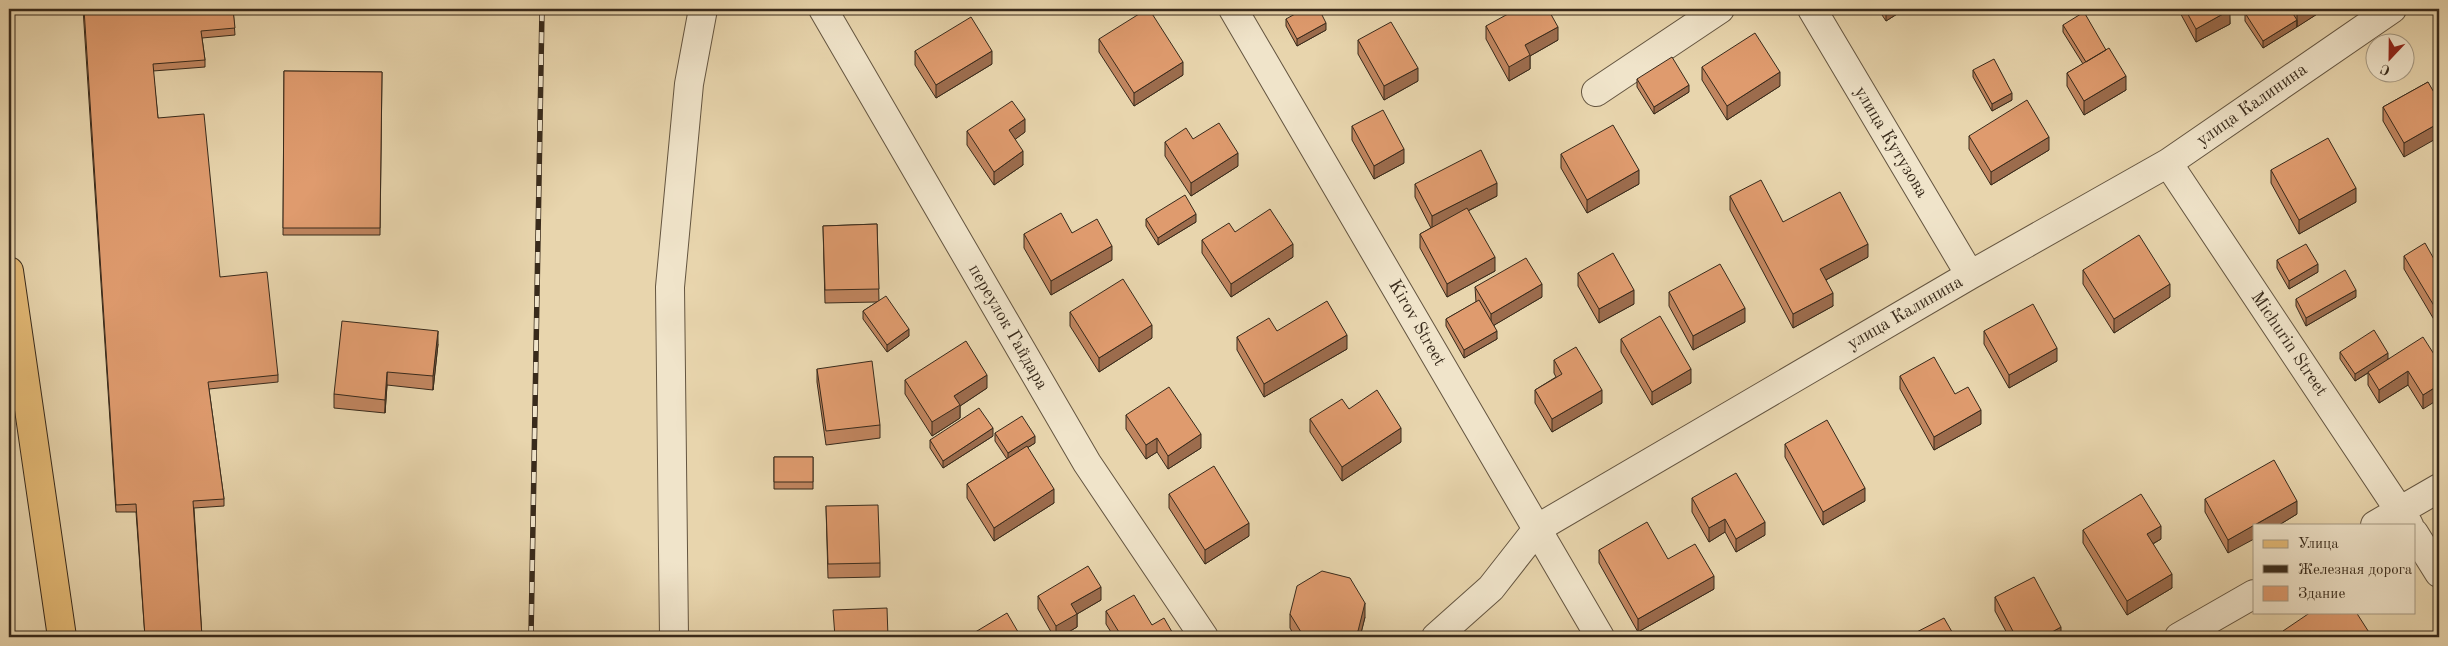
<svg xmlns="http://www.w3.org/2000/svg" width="2448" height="646" font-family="'Old Standard TT',serif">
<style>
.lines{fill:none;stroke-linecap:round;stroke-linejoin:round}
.minor-casing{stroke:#645540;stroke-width:30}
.major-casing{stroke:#382a1b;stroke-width:30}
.minor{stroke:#f0e4ca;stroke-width:28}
.major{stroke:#e4ba76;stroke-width:28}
.rail-casing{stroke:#382a1b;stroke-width:5.5}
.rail{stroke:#f0e4ca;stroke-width:4;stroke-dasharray:11;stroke-linecap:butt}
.wall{fill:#c0855f;stroke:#382a1b}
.shaded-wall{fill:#9c6c4d;stroke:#382a1b}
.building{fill:#df9b6e;stroke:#382a1b}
.labels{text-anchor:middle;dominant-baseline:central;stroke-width:4;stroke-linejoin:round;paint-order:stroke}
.street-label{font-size:18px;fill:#382a1b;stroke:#f0e4ca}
</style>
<rect width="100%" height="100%" fill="#e8d5ad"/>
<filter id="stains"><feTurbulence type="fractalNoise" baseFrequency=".004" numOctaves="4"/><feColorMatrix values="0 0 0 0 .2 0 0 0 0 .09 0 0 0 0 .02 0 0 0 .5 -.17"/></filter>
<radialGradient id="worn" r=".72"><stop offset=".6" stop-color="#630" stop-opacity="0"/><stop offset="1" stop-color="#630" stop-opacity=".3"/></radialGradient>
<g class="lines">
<!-- minor casing -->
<g class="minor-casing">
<path id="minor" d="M823,9L1087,463L1204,637
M1233,9L1600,637
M1812,9L1970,275
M1596,92L1720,9
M2168,163L2409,525
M2375,525L2439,488
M2414,533L2439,573
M674,637L670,287L689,84L703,9
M1436,637L1491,588L1538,528L1970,275L2168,163L2392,9
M2179,637L2254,594"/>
</g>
<!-- major casing -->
<g class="major-casing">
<path id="major" d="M9,271L62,637"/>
</g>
<!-- minor -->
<use href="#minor" class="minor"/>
<!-- major -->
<use href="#major" class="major"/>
<!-- rail casing -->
<g class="rail-casing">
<path id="rail" d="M531,637L542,9"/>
</g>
<!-- rail -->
<use href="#rail" class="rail"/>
</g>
<!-- wall -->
<path class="wall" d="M83,9H233L235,35L202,38L205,60V67L153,71L158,118L220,277L278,375V382L209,389L224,499V506L194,508L202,637H145L136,512H116Z
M1878,9H1905L1886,21Z
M2178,9H2229L2230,24L2196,42Z
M2252,9H2325L2263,48L2245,21V13Z
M1286,19L1326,30L1297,46L1286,26Z
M2063,25L2106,50L2126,90L2084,115L2067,86V73L2083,64L2063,32Z
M1486,26L1558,40L1530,56V69L1509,81L1486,39Z
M1099,39L1183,75L1134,106L1099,52Z
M1358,40L1418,81L1384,100L1358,54Z
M915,51L992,64L936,98L915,65Z
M1702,67L1780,86L1727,120L1702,80Z
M1973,70L2012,100L1992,111L1973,77Z
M284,71L382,72L380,235H283Z
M1637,79L1689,92L1654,114L1637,87Z
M2428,82L2404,157L2383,121V107Z
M1352,126L1404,163L1374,179L1352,140Z
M967,131L1025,132L1015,139L1023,165L994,185L967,145Z
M1969,136L2049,150L1991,185L1969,149Z
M1193,139L1238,166L1191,196L1165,156V142Z
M1561,154L1639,184L1587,213L1561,168Z
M2271,170L2356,202L2299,234L2271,183Z
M1415,184L1497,196L1468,211L1495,271L1447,297L1420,248V234L1431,228L1415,197Z
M1730,196L1783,222L1868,257L1826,280L1833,306L1793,328L1730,210Z
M1146,219L1196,222L1158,245L1146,226Z
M877,224L879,301L909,336L887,352L863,319V311L877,302L825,303L823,226Z
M1235,232L1293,257L1231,297L1202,253V240Z
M1072,233L1112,260L1051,295L1024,248V234Z
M2404,256L2439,268V328L2404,269Z
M2277,260L2318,272L2289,289L2277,268Z
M2083,270L2170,297L2114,333L2083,284Z
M1578,273L1634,304L1599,323L1578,286Z
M1475,287L1542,297L1494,325L1497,339L1464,358L1446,326V319L1476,302Z
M1669,292L1745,322L1693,350L1669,306Z
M2356,297L2306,326L2296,306V299Z
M1070,312L1152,338L1099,372L1070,326Z
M1277,331L1347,349L1264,397L1237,350V337Z
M1984,331L2057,361L2009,388L1984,344Z
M1621,339L1691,383L1652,405L1621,352Z
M438,344L433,390L387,385L385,413L334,408V394Z
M2340,352L2388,359L2439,362L2423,409L2408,385L2379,403L2368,385V373L2355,381L2340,359Z
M1554,360L1602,403L1552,432L1535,403V390L1556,377L1554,373Z
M817,369L880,425V438L826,445L817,382Z
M1900,376L1955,394L1981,424L1934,450L1900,389Z
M905,380L987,388L960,406V418L932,436L905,394Z
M1349,409L1401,442L1342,481L1310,432V419Z
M1126,415L1201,448L1168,469L1157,452L1146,459L1126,429Z
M995,433L1035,443L1027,448L1054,503L994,541L967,498V484L1007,459L995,441Z
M993,436L943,468L930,448V440Z
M1785,444L1865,501L1823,525L1785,457Z
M774,457H813V489H774Z
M1169,494L1249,536L1205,564L1169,508Z
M1692,498L1765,535L1736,552L1725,532L1709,542L1692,512Z
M2205,499L2297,514L2279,525H2254L2228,553L2205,512Z
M826,506L880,563V577L828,578Z
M2083,530L2161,539L2153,544L2172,588L2127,615L2083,543Z
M1599,550L1668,559L1714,589L1638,632L1599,563Z
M1038,596L1101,600L1077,614V627L1060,637H1054L1038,609Z
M1995,597L2061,637H2009L1995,611Z
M1106,611L1152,625L1175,637H1114L1106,624Z
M1290,614L1365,617L1360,637H1295L1290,628Z
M2283,631L2372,637H2283Z"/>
<!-- shaded-wall -->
<path class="shaded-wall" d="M1886,9H1905L1886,21Z
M2304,9H2325L2297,27V13Z
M2230,10V24L2196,42V29Z
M2297,20V27L2263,48V41Z
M1326,23V30L1297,46V39Z
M1558,27V40L1530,56V69L1509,81V67L1525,45Z
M992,51V64L936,98V85Z
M1183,62V75L1134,106V93Z
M1418,68V81L1384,100V86Z
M1780,72V86L1727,120V106Z
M2126,76V90L2084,115V101Z
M1689,85V92L1654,114V107Z
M2012,93V100L1992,111V104Z
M1025,119V132L1009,144V130Z
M2439,123V137L2404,157V143Z
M2049,137V150L1991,185V172Z
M1404,149V163L1374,179V166Z
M1023,151V165L994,185V172Z
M1238,153V166L1191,196V183Z
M1639,170V184L1587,213V200Z
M1497,183V196L1432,229V216Z
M2356,188V202L2299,234V220Z
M1196,214V222L1158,245V238Z
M1293,244V257L1231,297V284Z
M1868,244V257L1820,283V269Z
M1112,246V260L1051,295V281Z
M1495,257V271L1447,297V284Z
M2318,264V272L2289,289V281Z
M1542,284V297L1491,327V314Z
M2170,284V297L2114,333V319Z
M1634,290V304L1599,323V309Z
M2356,290V297L2306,326V318Z
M1833,293V306L1793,328V314Z
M1745,308V322L1693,350V336Z
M1152,325V338L1099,372V358Z
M909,329V336L887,352V345Z
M438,331V344L433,390V376Z
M1497,331V339L1464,358V350Z
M1347,335V349L1264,397V384Z
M2057,348V361L2009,388V375Z
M2388,353V360L2355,381V374Z
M1691,369V383L1652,405V392Z
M2408,371V385L2379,403V390Z
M387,372V385L385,413V400Z
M987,375V388L960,406V418L932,436V422L954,396Z
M2439,385V399L2423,409V395Z
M1602,390V403L1552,432V419Z
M1981,410V424L1934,450V437Z
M993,428V436L943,468V461Z
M1401,428V442L1342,481V467Z
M1201,434V448L1168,469V456Z
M1035,436V443L1008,460V453Z
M1157,438V452L1146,459V445Z
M1865,488V501L1823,525V512Z
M1054,489V503L994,541V528Z
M2297,501V514L2279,525H2255Z
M1725,519V532L1709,542V528Z
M1765,522V535L1736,552V539Z
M1249,523V536L1205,564V550Z
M2254,525V539L2228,553V540Z
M2161,526V539L2147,547V534Z
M2172,574V588L2127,615V601Z
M1714,576V589L1638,632V619Z
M1101,587V600L1077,614V627L1060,637H1056V626L1071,604Z
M1365,603V617L1360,637H1348Z
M2061,627V637H2043Z"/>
<!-- building -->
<path class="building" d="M84,9H233L235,28L201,31L205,60L153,64L158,118L204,114L220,277L267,272L278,375L208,382L224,499L193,501L202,637H145L136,504L116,505Z
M1147,9H1149L1183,62L1134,93L1099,39Z
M1304,9H1319L1326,23L1297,39L1286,19Z
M1517,9H1548L1558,27L1525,45L1530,55L1509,67L1486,26Z
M2185,9H2229L2230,10L2196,29Z
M2252,9H2290L2297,20L2263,41L2245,13Z
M2294,9H2304L2297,13Z
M2084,12L2106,50L2086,62L2063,25Z
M971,17L992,51L936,85L915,51Z
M1391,22L1418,68L1384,86L1358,40Z
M1755,33L1780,72L1727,106L1702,67Z
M2109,48L2126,76L2084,101L2067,73Z
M1672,57L1689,85L1654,107L1637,79Z
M1994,59L2012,93L1992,104L1973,70Z
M284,71L382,72L380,228H283Z
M2428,82L2439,101V123L2404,143L2383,107Z
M2027,100L2049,137L1991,172L1969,136Z
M1012,101L1025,119L1009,130L1023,151L994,172L967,131Z
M1383,110L1404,149L1374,166L1352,126Z
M1219,123L1238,153L1191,183L1165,142L1186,128L1193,139Z
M1613,125L1639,170L1587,200L1561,154Z
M2328,138L2356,188L2299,220L2271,170Z
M1481,150L1497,183L1432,216L1415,184Z
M1761,180L1783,222L1840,192L1868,244L1820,269L1833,293L1793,314L1730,196Z
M1185,195L1196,214L1158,238L1146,219Z
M1467,208L1495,257L1447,284L1420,234Z
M1270,209L1293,244L1231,284L1202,240L1229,223L1235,232Z
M1061,213L1072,233L1097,219L1112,246L1051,281L1024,234Z
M877,224L879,289L825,290L823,226Z
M2139,235L2170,284L2114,319L2083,270Z
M2425,243L2439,268V314L2404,256Z
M2306,244L2318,264L2289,281L2277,260Z
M1613,253L1634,290L1599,309L1578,273Z
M1526,258L1542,284L1491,314L1475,287Z
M1720,264L1745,308L1693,336L1669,292Z
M2345,270L2356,290L2306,318L2296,299Z
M1123,279L1152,325L1099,358L1070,312Z
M886,296L909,329L887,345L863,311Z
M1479,300L1497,331L1464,350L1446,319Z
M1327,301L1347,335L1264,384L1237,337L1269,318L1277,331Z
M2033,304L2057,348L2009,375L1984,331Z
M1660,316L1691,369L1652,392L1621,339Z
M342,321L438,331L433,376L387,372L385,400L334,394Z
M2374,330L2388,353L2355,374L2340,352Z
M2423,337L2439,362V385L2423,395L2408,371L2379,390L2368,372Z
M966,341L987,375L954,396L960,405L932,422L905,380Z
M1576,347L1602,390L1552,419L1535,390L1562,374L1554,360Z
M1934,357L1955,394L1968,387L1981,410L1934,437L1900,376Z
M872,361L880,425L826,431L817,369Z
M1169,387L1201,434L1168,456L1157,438L1146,445L1126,415Z
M1377,390L1401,428L1342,467L1310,419L1342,399L1349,409Z
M979,408L993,428L943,461L930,440Z
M1022,416L1035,436L1008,453L995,433Z
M1827,420L1865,488L1823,512L1785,444Z
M1027,446L1054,489L994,528L967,484Z
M774,457H813V482H774Z
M2274,460L2297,501L2228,540L2205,499Z
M1214,466L1249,523L1205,550L1169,494Z
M1736,473L1765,522L1736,539L1725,519L1709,528L1692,498Z
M2141,494L2161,526L2147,534L2172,574L2127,601L2083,530Z
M878,505L880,563L828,564L826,506Z
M1647,522L1668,559L1695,544L1714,576L1638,619L1599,550Z
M1088,566L1101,587L1071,604L1077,614L1056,626L1038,596Z
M1322,571L1350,578L1365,603L1358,631L1348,637H1304L1290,614L1297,586Z
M2034,577L2061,627L2043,637H2016L1995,597Z
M1134,595L1152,625L1164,618L1175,637H1122L1106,611Z
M887,608L888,637H835L833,610Z
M2311,612H2356L2372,637H2288L2283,631Z
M1007,613L1021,637H967Z
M1944,618L1955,637H1907Z"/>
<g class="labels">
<!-- street labels -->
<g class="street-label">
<text transform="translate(2252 105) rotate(-35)">улица Калинина</text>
<text transform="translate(1891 142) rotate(59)">улица Кутузова</text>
<text transform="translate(1905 313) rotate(-30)">улица Калинина</text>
<text transform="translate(1417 323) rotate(60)">Kirov Street</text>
<text transform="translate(1008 327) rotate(60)">переулок Гайдара</text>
<text transform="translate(2289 344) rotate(56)">Michurin Street</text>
</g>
</g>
<!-- margin -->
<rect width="2448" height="646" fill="none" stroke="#e8d5ad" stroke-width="30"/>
<rect x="10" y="10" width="2428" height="626" fill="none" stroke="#382a1b" stroke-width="2.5"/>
<rect x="15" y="15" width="2418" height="616" fill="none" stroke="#382a1b"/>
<!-- legend -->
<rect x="2253" y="524" width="162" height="90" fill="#f0e4ca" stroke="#a69a84"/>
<rect x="2263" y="540" width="25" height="8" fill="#e4ba76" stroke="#a69a84"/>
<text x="2298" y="548" font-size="15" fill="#382a1b">Улица</text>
<rect x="2263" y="565" width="25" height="8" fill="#382a1b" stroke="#a69a84"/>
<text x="2298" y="574" font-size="15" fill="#382a1b">Железная дорога</text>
<rect x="2263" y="586" width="25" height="15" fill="#df9b6e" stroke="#a69a84"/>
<text x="2298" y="598" font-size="15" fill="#382a1b">Здание</text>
<!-- north arrow -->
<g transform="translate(2390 58) rotate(202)"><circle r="24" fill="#f0e4ca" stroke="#a69a84"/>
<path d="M0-4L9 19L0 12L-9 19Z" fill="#8f2418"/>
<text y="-8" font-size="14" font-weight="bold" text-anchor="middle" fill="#382a1b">С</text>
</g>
<rect width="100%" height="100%" filter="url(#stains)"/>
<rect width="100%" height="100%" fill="url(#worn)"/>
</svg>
